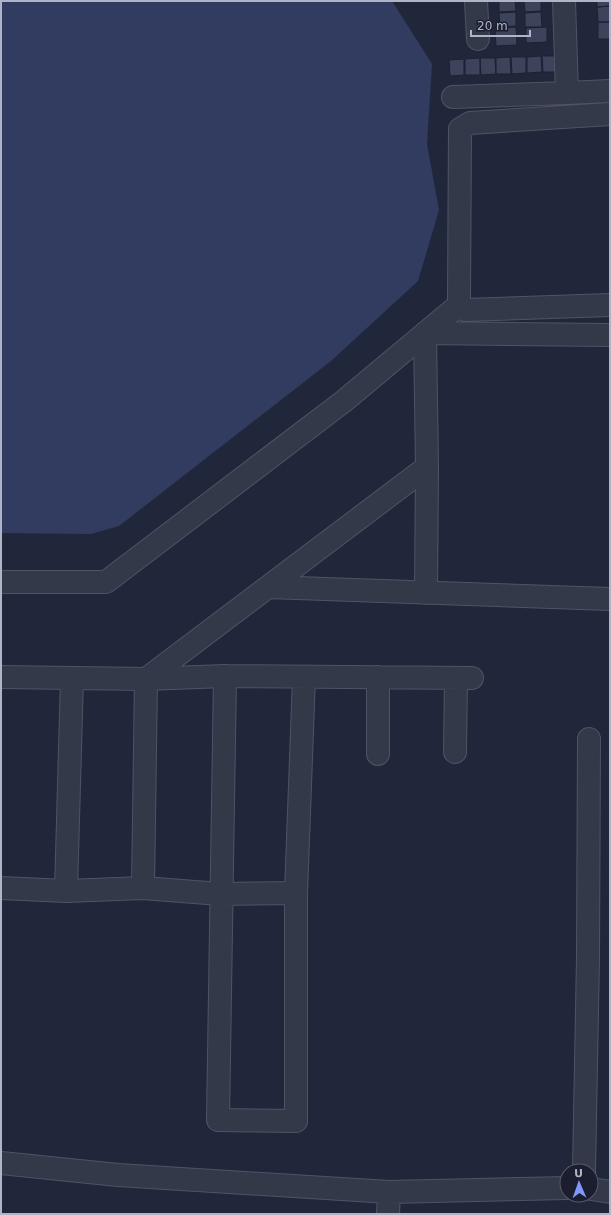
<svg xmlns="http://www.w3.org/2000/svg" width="611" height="1215" font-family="'DejaVu Sans',sans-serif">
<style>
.water{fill:#323c60}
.building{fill:#3c435a;stroke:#1c2031}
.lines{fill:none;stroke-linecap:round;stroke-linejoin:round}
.minor-casing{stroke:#4f5465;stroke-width:24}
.minor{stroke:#34394a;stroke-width:22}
</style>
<rect width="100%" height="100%" fill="#21273a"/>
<!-- water -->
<path class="water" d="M1,1H392L432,64L427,144L439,210L418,281L331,361L119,526L91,534L1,533Z"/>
<!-- building -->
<path class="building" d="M499,1H515L516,11L499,12Z
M524,1H541V11L525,12Z
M597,1H610V6L597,7Z
M610,6V22H598L597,7Z
M516,12V26L500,27L499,13Z
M541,12L542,27H525V13Z
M598,22H610V39H598Z
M516,27L517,45L496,46L495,28Z
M547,27V42L526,43V28Z
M541,56L542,72L527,73V57Z
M542,56H557L558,72H543Z
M510,57L511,74H496V58Z
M511,57H526V73L512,74Z
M480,58H495L496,74L481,75Z
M480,58V75H465V59Z
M464,59V75L450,76L449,60Z"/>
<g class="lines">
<!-- minor casing -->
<g class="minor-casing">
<path id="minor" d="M476,1L478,39
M567,93L610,91
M453,97L567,93L564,1
M610,114L470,123L460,129L459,300V305L465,310L610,305
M1,582H106L344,401L459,305
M268,587L610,599
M426,593L427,467
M225,676L218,1120L296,1121V893
M1,677L146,679L225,676L472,678
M455,752L456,678
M378,754V677
M1,888L66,891L143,888L220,894L296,893L304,677
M143,888L146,679L427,467L425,333L610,335
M66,891L72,678
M1,1163L118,1175L389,1192L567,1188
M584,1171L588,957L589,739
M591,1189L610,1192
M388,1214L389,1192"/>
</g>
<!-- minor -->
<use href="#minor" class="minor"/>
</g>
<!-- border -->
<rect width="611" height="1215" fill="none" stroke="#afb4c7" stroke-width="4"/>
<!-- north arrow -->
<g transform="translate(579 1183) rotate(358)"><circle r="19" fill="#1a1e2f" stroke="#565a6c"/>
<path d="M0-3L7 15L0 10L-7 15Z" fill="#7f98fb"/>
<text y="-6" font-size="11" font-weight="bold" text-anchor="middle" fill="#afb4c7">U</text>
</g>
<!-- scale -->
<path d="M471 30v6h59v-6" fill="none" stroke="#afb4c7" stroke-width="2"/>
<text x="477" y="30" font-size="12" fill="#afb4c7" stroke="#1a1e2f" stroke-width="3" paint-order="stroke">20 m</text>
</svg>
